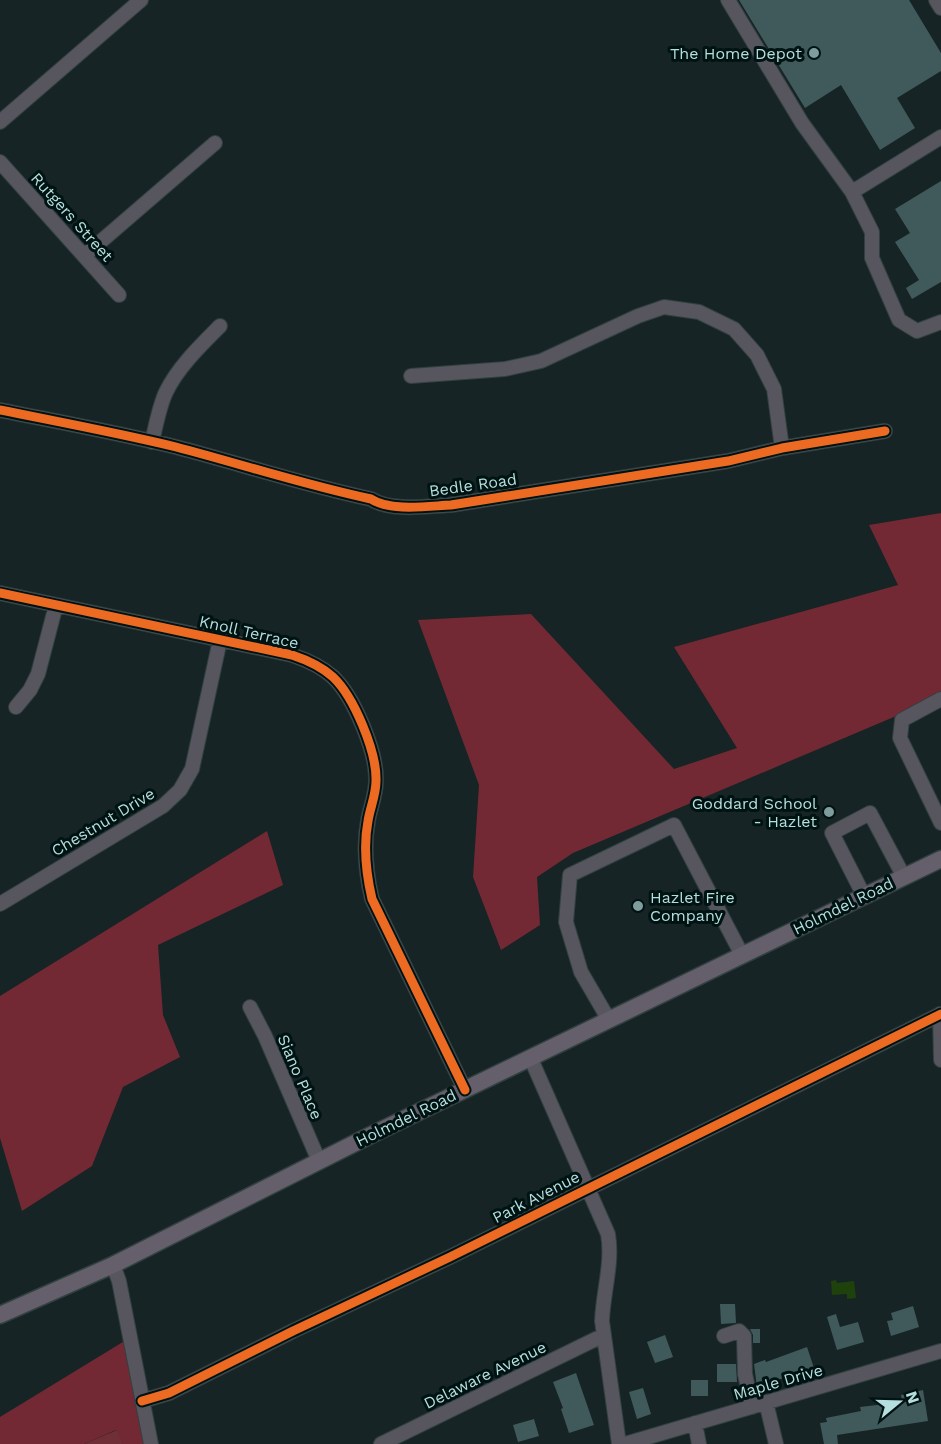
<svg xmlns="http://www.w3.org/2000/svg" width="941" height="1444" font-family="'Work Sans',sans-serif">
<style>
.green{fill:#702f36}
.forest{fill:#722933}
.water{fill:#1f410c}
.building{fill:#405a5b}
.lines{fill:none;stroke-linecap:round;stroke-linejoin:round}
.minor-casing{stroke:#314141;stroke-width:16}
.major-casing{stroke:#314141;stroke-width:19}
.minor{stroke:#57555e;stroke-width:14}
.major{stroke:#655e6b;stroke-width:16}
.cycleway-casing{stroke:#001313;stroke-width:13}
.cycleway{stroke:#ed6a23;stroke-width:9}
.poi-dot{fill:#7f9d9d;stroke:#001313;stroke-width:2}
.labels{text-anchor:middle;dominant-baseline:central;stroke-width:6;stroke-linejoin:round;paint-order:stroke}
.poi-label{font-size:16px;fill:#b7dede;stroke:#001313;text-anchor:end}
.street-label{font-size:16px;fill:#b7dede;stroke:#001313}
</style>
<rect width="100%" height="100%" fill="#162425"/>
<!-- green -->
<path class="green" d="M117,1430L123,1444H84Z"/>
<!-- forest -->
<path class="forest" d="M941,513V697L573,853L537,877L540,925L501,950L473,877L479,785L418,620L531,614L674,769L737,748L674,647L898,585L869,525Z
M267,831L283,885L158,945L163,1015L180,1057L123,1087L92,1166L22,1211L0,1138V996Z
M131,1337L151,1444H123L116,1430L84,1444H0V1417Z"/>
<!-- water -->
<path class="water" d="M836,1280L837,1283L854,1281L856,1298L847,1299V1294L832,1295L831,1281Z"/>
<!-- building -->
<path class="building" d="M739,0H909L941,53V71L897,98L915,128L880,150L841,85L805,108Z
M941,181V282L912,299L906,288L919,280L895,242L910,233L895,209Z
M720,1304H735L736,1323L721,1324Z
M913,1306L919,1327L891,1336L887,1321L893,1320L891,1313Z
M836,1314L840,1327L858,1322L864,1342L837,1350L827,1317Z
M750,1329H760V1343H753V1335Z
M665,1335L673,1357L655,1363L647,1342Z
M807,1347L814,1368L757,1387L754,1364L765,1360L766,1362Z
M717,1364H736L737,1382H717Z
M576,1373L594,1425L569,1433L561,1409L563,1408L553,1382Z
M691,1380H708V1396H691Z
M643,1388L651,1414L637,1419L629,1392Z
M923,1390L928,1421L837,1435L838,1444H824L820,1423L827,1422L826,1418L861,1411L860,1407L902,1402L901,1395Z
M534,1419L539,1436L518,1442L513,1425Z"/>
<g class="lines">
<!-- minor casing -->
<g class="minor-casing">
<path id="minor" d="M728,0L802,123L852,192L872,232V258L899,320L917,331L941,322
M936,0L941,8
M0,122L141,0
M0,162L119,295
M852,192L941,137
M84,256L215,143
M411,376L505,369L541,361L638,316L664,307L699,312L734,329L757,355L774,389L782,448
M0,410C59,422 118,433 176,447C241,464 305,485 371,499C391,512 429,506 451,505L728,461L782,448L885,431
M152,442C156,425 159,407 166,392C178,367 201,345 220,326
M0,593L292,655C307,660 321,666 333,677C354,697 377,752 376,781C376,795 370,808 368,821C363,847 366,873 372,899L465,1090
M941,699L902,720L900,738L941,823
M16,707L30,690L38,674L56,605
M864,896L832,833L870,813L904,877
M0,904L163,806L180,790L192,769L220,640
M250,1007L265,1036L319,1161
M940,1014L941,1060
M609,1020L581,972L566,922L570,875L674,825L742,955
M531,1059L608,1234C613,1263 603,1292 602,1321L619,1444
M113,1265L119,1281L151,1444
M724,1336L739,1331L744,1336L745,1374L752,1407
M142,1401L169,1393L293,1331L450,1257L941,1014
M766,1402L776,1444
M695,1423L699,1444
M381,1444L604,1335
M625,1444L941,1351"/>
</g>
<!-- major casing -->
<g class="major-casing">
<path id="major" d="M0,1315L113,1265L369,1136L941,859"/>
</g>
<!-- minor -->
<use href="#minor" class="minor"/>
<!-- major -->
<use href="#major" class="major"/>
<!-- cycleway casing -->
<g class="cycleway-casing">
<path id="cycleway" d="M0,410C59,422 118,433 176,447C241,464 305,485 371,499C391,512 429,506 451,505L728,461L782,448L885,431
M0,593L292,655C307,660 321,666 333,677C354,697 377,752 376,781C376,795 370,808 368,821C363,847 366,873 372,899L465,1090
M142,1401L169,1393L293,1331L450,1257L941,1014"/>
</g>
<!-- cycleway -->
<use href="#cycleway" class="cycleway"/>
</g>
<!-- markers -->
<g class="poi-dot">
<circle cx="814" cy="53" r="6"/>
<circle cx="829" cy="812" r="6"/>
<circle cx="638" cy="906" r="6"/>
</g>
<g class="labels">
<!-- poi labels -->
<g class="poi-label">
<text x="802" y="53">The Home Depot</text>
<text x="817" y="803">Goddard School<tspan x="817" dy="18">- Hazlet</tspan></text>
<text x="650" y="897" text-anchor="start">Hazlet Fire<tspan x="650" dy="18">Company</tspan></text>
</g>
<!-- street labels -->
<g class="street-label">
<text transform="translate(72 217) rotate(48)">Rutgers Street</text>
<text transform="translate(473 485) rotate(-8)">Bedle Road</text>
<text transform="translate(249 632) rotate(13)">Knoll Terrace</text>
<text transform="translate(103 822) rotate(-31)">Chestnut Drive</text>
<text transform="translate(843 906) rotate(-26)">Holmdel Road</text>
<text transform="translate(300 1077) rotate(67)">Siano Place</text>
<text transform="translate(406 1118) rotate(-26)">Holmdel Road</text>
<text transform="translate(536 1197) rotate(-27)">Park Avenue</text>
<text transform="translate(485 1375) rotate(-26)">Delaware Avenue</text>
<text transform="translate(778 1382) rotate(-16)">Maple Drive</text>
</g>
</g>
<!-- north arrow -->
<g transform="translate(899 1402) rotate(71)" stroke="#001313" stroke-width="4.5" paint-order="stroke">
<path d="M0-4.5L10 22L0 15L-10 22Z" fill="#b7dede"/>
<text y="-9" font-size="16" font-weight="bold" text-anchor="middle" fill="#b7dede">N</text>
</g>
</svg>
